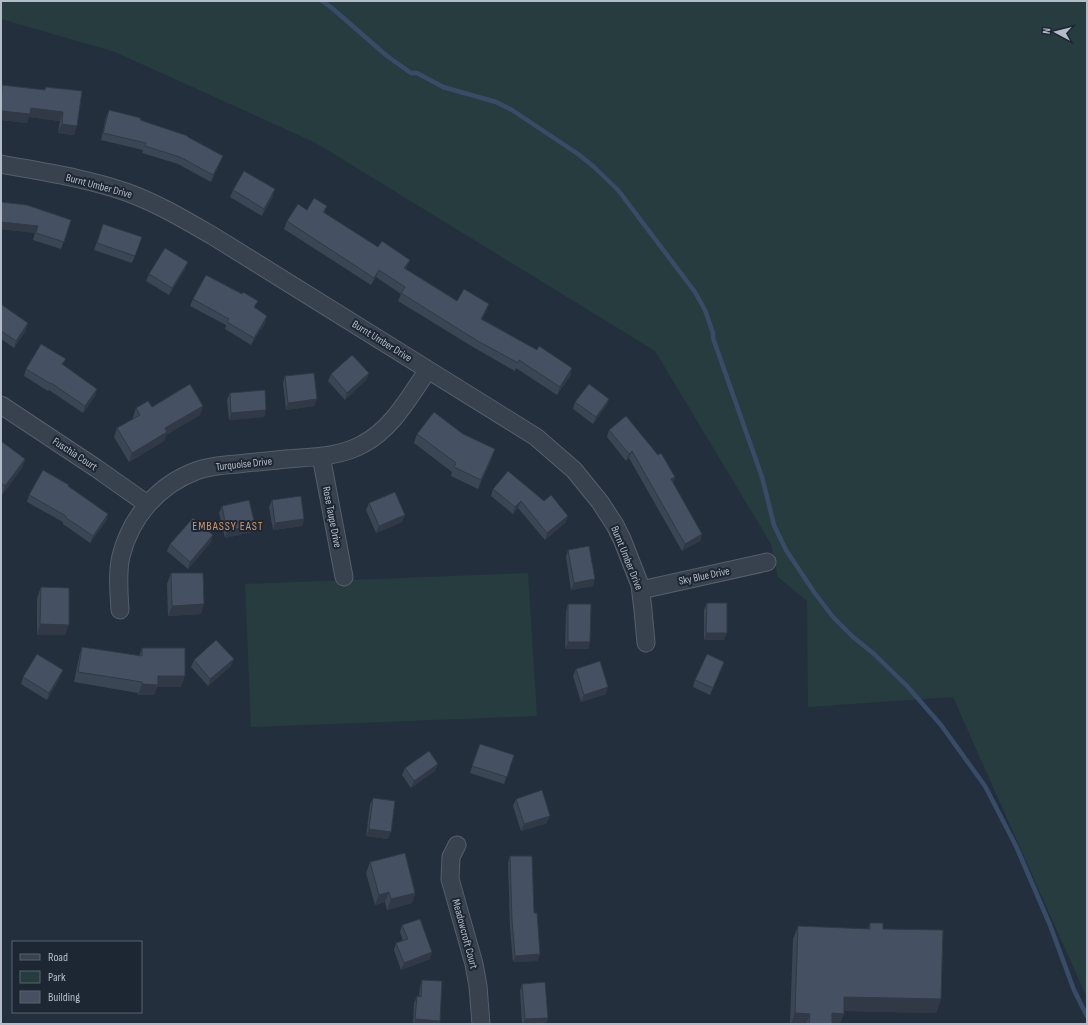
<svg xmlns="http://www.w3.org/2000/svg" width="1088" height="1025" font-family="'Sofia Sans Condensed',sans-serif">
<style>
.green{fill:#263c3f}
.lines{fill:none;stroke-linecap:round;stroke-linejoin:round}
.stream{stroke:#394c67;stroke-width:4.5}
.minor-casing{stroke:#565f6c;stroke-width:19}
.minor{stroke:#38414e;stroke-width:17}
.wall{fill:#3b4654}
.shaded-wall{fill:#303945}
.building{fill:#455162;stroke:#303945}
.labels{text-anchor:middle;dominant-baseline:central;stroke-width:4;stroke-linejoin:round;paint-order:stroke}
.street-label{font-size:11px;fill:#b4bcc9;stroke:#1d2633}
.neighbourhood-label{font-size:12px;letter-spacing:1px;fill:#d59563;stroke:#1d2633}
</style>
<rect width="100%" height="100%" fill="#242f3e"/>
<!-- green -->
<path class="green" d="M1,1H1087V998L953,697L808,707L807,601L778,577L771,544L655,351L316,143L115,52L1,19Z
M528,573L537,716L251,727L245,584Z"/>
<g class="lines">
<!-- stream -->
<path class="stream" d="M322,1L332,8L387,56L411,73H417L443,87L496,102L512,110L578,154L593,166L618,190L695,292L705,310L713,333V338L762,477L774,525L786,550L814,592L833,617L853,637L873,653L907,686L941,725L985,786L1016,846L1050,925L1074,990L1087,1016"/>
<!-- minor casing -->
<g class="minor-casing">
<path id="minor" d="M1,164C43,172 86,178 126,192C157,203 185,220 213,236L536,437L574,470L600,502L615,525L622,539L640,585L643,610L646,643
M1,405L96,468L147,504
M321,456L344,577
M641,590L767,562
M120,610C119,593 117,573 121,556C131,517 158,485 196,471C209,466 224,465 238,464C254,462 270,461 286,459C312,457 340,457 363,444C393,428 409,397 428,370
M457,845L451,857L450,879L474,964L478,986L481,1024"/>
</g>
<!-- minor -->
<use href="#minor" class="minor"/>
</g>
<!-- wall -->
<path class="wall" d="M2,85L44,90L46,87L82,91L74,135L58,133L60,121L29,117L27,123L1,120V87Z
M109,110L140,120L188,137L223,156L220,163L211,182L178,164L142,153L143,150L101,140L106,117Z
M233,190L273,196L262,216L230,197Z
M1,202L71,220L61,249L33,240L35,233L1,229Z
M327,206L324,213L407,267L406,269L457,301L486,312L482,319L537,350L572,368L570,376L557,395L516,368L515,371L473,347L398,301L401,294L376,277L371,285L284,229L287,221Z
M103,224L142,237L132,263L94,250Z
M188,262L185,269L169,295L146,281L149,274Z
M193,299L255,308L265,323L251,345L225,329L226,325L190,306Z
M1,307L26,330L14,348L1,339Z
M63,365L95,396L83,413L49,390L48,391L24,376L26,369Z
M369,373L366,380L345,400L328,381L331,374Z
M285,376L314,406L286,410L283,383Z
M230,393L266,410L264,417L229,420L227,400Z
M609,399L606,406L593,424L573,409L575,402Z
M203,406L200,415L166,435L164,441L129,462L114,437L117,428L133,419V417L136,408L152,407Z
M609,430L673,483L702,534L700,541L682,551L629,458L626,461L607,437Z
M417,434L492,458L478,489L451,476L452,472L414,443Z
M1,441L25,459L22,468L2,495H1Z
M68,486L108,514L106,521L90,543L63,524V522L27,502L29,495Z
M493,489L568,516L565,523L545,540L518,508L513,514L491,496Z
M272,500L304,519L302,526L273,530L269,507Z
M369,503L405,515L402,522L376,533L366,510Z
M222,506L255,525L252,532L225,538L219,513Z
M211,542L188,569L167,551L170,544Z
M568,550L593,586L571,590L566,557Z
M171,573L201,614L168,616L167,584Z
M41,587L65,635H37V598Z
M707,603L724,640H704V610Z
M568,604L590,642L588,649H565L566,611Z
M82,647L139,656L142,648L181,687H157L154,695H138V693L74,682L79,657Z
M194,660L231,666L208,686L191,667Z
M724,662L710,695L693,687L695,680Z
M576,669L606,694L581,702L573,676Z
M23,677H60L47,700L21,684Z
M480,744L514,755L504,784L470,773Z
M405,768L435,771L411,788L402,775Z
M373,798L388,839L366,836L370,805Z
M516,799L547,823L521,831L513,806Z
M510,856L540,954L537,961L513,962L510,927L508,863Z
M370,862L415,893L412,903L387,910L385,902L375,905L366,873Z
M870,923L883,929L941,999L936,1013L844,1011L840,1024H790L793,939L798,926L868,929Z
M402,925L430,959L401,970L394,950L396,943L403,941L400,932Z
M422,980L440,1021L439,1024H413L414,1003L417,996H419L420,987Z
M522,984L546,1024H522L520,991Z"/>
<!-- shaded-wall -->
<path class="shaded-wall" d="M31,108L63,112L60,121L29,117L27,123L1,120V111Z
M62,124L77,126L74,135L58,133Z
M223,156L220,163L211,182L213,175Z
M275,189L273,196L262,216L264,209Z
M1,222L38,226L35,233L1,229Z
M410,260L407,267L402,276L404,268Z
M188,262L185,269L169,295L172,288Z
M379,270L376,277L371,285L374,278Z
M489,304L486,312L478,326L481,319Z
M267,316L265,323L251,345L254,338Z
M28,323L26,330L14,348L16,341Z
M572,368L570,376L557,395L560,387Z
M369,373L366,380L345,400L347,393Z
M97,389L95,396L83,413L85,406Z
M317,399L314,406L286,410L288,403Z
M609,399L606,406L593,424L596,417Z
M203,406L200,415L166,435L164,441L129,462L132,453L165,428Z
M266,410L264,417L229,420L231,413Z
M495,449L492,458L478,489L481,480Z
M632,451L629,458L626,461L629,454Z
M25,459L22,468L2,495L5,486Z
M675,477L673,484L671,479Z
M521,501L518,508L513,514L515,507Z
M108,514L106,521L90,543L93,536Z
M405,515L402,522L376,533L379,526Z
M568,516L565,523L545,540L547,533Z
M304,519L302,526L273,530L275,523Z
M255,525L252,532L225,538L227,531Z
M702,534L700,541L682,551L685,544Z
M213,535L211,542L188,569L190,562Z
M595,579L593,586L571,590L574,583Z
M204,604L201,614L168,616L172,606Z
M40,624L69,625L65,635H37Z
M706,633H727L724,640H704Z
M568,642H590L588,649H565Z
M234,659L231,666L208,686L210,679Z
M724,662L722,669L710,695L713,688Z
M63,670L60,677L47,700L49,693Z
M158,676H185L181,687H157L154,695H138L142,684Z
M608,687L606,694L581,702L584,695Z
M438,764L435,771L411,788L414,781Z
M550,816L547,823L521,831L524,824Z
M369,829L391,832L388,839L366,836Z
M389,892L385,902L375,905L379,895Z
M415,893L412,903L387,910L391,899Z
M432,952L430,959L401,970L404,963Z
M540,954L537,961L513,962L515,956Z
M844,997L941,999L936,1013L840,1011Z
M795,1013L810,1014L806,1024H791Z
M832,1013L844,1014L840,1024H829Z
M548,1018L546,1024H523L525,1019Z
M415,1019L440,1021L439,1024H414Z"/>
<!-- building -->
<path class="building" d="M2,85L45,90L46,87L82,91L77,126L62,124L63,112L31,108L30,114L1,111Z
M109,110L141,118L140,120L188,136V137L223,156L213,175L180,157L145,146L146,143L103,133Z
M244,171L275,189L264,209L233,190Z
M314,198L327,206L323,212L378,247L382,241L410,260L404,268L457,301L464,289L489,304L481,319L537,350L539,346L572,368L560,387L519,360L518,363L476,340L401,293L405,287L379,270L374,278L287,221L298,204L307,210Z
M1,202L27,205L71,220L64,242L36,233L38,226L1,222Z
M103,224L142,237L135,256L97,243Z
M165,248L188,262L172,288L149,274Z
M206,275L242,294L243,292L258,301L254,307L267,316L254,338L227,322L229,319L193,299Z
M2,305L28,323L16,341L1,331V307Z
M41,344L66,359L62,364L97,389L85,406L51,383V384L26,369Z
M352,355L369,373L347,393L331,374Z
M314,373L317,399L288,403L285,376Z
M190,384L203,406L165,428L167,432L132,453L117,428L140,415L136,408L148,401L152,407Z
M589,384L609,399L596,417L575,402Z
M265,390L266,410L231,413L230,393Z
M434,412L463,434L495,449L481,480L454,467L456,463L417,434Z
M626,416L658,455L661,453L675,477L671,479L702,534L685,544L632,451L629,454L609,430Z
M1,441L25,459L5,486L1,483Z
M43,470L69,485L68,486L108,514L93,536L65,517L66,516L29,495Z
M508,471L544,501L551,495L568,516L547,533L521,501L515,507L493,489Z
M395,492L405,515L379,526L369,503Z
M301,496L304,519L275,523L272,500Z
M249,500L255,525L227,531L222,506Z
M193,518L213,535L190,562L170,544Z
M589,546L595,579L574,583L568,550Z
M171,573H203L204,604L172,606Z
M41,587L69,588V625L40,624Z
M707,603H727V633H706Z
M568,604H591L590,642H568Z
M216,640L234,659L210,679L194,660Z
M82,647L142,656V648H185V676H158V685L142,684V682L78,672Z
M37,654L63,670L49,693L23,677Z
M707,654L724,662L713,688L695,680Z
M600,661L608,687L584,695L576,669Z
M480,744L514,755L507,777L472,766Z
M429,751L438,764L414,781L405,768Z
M542,790L550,816L524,824L516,799Z
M373,798L395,801L391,832L369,829Z
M405,853L415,893L391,899L389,892L379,895L370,862Z
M510,856H532L534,913H537L540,954L515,956L512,920Z
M420,919L432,952L404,963L396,943L408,939L402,925Z
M870,923H883V929L943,930L941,999L844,997V1014L832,1013V1024H809L810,1014L795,1013L798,926L870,929Z
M422,980L442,981L440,1021L415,1019L417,996L421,997Z
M545,982L548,1018L525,1019L522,984Z"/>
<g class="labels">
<!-- street labels -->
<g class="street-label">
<text transform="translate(99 186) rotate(15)">Burnt Umber Drive</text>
<text transform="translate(382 341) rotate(32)">Burnt Umber Drive</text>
<text transform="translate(75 454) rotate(33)">Fuschia Court</text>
<text transform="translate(244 464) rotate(-6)">Turquoise Drive</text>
<text transform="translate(332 517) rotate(79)">Rose Taupe Drive</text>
<text transform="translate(627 558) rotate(68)">Burnt Umber Drive</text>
<text transform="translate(704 576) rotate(-12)">Sky Blue Drive</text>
<text transform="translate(465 934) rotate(75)">Meadowcroft Court</text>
</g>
<!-- neighbourhood labels -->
<g class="neighbourhood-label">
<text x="228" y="526">EMBASSY EAST</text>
</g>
</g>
<!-- border -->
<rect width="1088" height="1025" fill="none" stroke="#b4bcc9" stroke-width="4"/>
<!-- legend -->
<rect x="12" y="941" width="130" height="72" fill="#1d2633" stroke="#59626f"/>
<rect x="20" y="954" width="20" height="6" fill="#38414e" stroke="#59626f"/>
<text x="48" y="961" font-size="12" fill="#b4bcc9">Road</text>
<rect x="20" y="971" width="20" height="12" fill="#263c3f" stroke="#59626f"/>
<text x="48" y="981" font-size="12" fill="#b4bcc9">Park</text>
<rect x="20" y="991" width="20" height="12" fill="#455162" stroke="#59626f"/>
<text x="48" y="1001" font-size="12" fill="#b4bcc9">Building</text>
<!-- north arrow -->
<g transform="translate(1056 32) rotate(277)" stroke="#1d2633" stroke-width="3" paint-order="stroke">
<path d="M0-3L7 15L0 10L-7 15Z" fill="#b4bcc9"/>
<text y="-6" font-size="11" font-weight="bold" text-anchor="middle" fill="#b4bcc9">N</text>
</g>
</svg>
